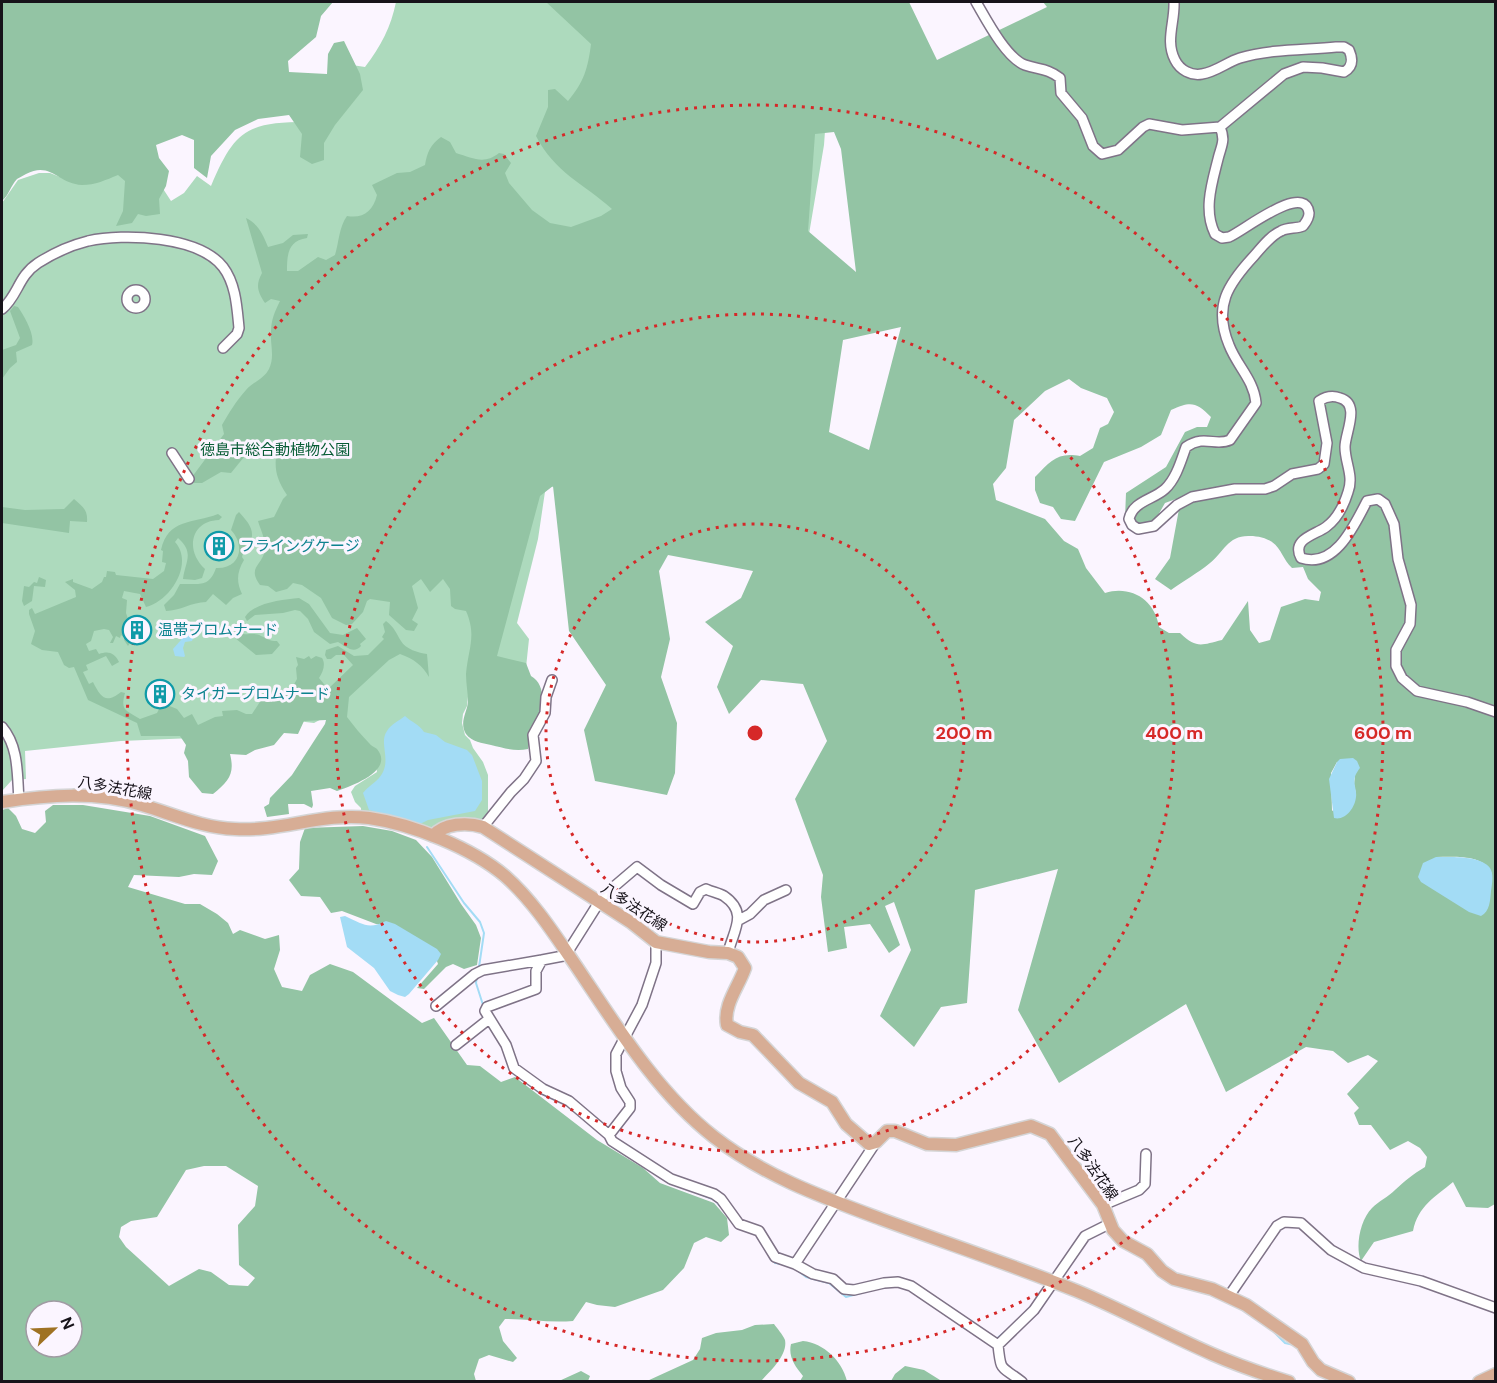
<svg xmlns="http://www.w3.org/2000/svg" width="1497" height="1383" font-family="'DM Sans','Noto Sans JP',sans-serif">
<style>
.green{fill:#addabd}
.forest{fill:#93c4a4;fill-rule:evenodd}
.water{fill:#a3dcf5}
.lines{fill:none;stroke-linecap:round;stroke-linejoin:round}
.stream{stroke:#a3dcf5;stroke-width:2}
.minor-casing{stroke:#7f7387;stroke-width:12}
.major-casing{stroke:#d5d5d6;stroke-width:15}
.minor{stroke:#fff;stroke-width:9}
.major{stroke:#d7ad95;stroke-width:12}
.ring{fill:none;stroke:#d62828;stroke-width:3;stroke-dasharray:3 6}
.labels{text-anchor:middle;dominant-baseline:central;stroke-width:6;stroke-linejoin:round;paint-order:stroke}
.park-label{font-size:15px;fill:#075c35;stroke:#fbf5ff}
.culture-label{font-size:15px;fill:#0d838f;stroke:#fbf5ff;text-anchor:start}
.street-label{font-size:15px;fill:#17131a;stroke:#fbf5ff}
.centre{fill:#d62828;stroke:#fbf5ff;stroke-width:3}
.ring-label{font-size:18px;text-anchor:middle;font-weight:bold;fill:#d62828;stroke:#fbf5ff;stroke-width:6;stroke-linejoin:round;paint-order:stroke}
</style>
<rect width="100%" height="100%" fill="#fbf5ff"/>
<!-- green -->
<path class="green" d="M396,2H817L830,61L824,145L806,252L560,489L546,485L538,539L517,623L529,639L525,677L471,668L467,706L463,714L462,723L465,735L470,740L473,748L483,762L488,775V815L483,823L431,831L388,817L361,811V808L355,802L351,792L355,786L377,772L375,760L327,716L314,723L297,721L217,737L121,741L25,751L26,779L12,780L2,791V203L18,180L39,173H50L60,177L115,166L158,181L171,201L184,193L197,176L211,186C234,132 245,122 306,122L352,65L365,67C381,46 391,27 396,2Z"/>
<!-- forest -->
<path class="forest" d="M2,2H333L321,16L316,37L288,61L289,72L327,74L328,54L334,43L344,41L360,74L363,90L335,125L324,143V160L312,164L300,157L302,134L289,115L258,119L235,130L211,156L207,178L194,168V140L182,135L156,145L159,158L169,171L166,186L159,199L160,214L146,216L138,214L132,223L116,226L123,211L125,181L118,175C106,180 95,185 82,185C58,184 51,161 26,174C23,176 20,177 17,179C11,185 9,195 2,201Z
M546,2H909L937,60L1047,7L1043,2H1495V1204L1488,1208L1466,1207L1453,1182C1435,1197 1418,1206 1413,1231L1374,1242L1361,1261C1355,1247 1360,1220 1372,1208C1379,1201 1388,1197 1395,1190C1405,1181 1413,1174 1425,1167L1427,1157L1420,1148L1408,1141L1390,1150L1371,1125H1359L1354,1113L1359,1108L1347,1094L1378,1061L1368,1055L1348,1063L1333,1051L1306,1047L1226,1092L1186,1004L1059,1083L1018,1010L1058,869L975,890L967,1003L941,1007L914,1047L880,1016L911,950L894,902L885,906L900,945L889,953L870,924L844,927L847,948L828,952L821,897L823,875L795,799L827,741L803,684L761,680L729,714L717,687L733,646L705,622L741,598L753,571L668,555L659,571L670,639L661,677L677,723L675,773L667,795L595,781L584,730L606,685L569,631L553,486L540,496L497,656L526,663L531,676C545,684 544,703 539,717C537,723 531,727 529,734C528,739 530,743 528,749C515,752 504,748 491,745C482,743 472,742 466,734C459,722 467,713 468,702C468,693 466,684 466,674C468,649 477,636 466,611L455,609L451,606L450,589L443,579L430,592L421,579L412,586L418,608L412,620L418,624L414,631L406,630L389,615L390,602L370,599L367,601L363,612L352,624L346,625L332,618L321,598L302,585L293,583L287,589L276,592L268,586L260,585C247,567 262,566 265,550C266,540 261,531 258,521L274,517L283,499L287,495C274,475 274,466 278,442L268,439L259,454L244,457L231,473L221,472L202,483H194L192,477L224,434L222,425C229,413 236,401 246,390C253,382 264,379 269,369C275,357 270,344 271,332C271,320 275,311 280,301L271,299L265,303C258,292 255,286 262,273L246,218C258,224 263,234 268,247L283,243L293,235L308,234L307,238C288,241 287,254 287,271H298L318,257L326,260L335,255C339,242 339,227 347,216C363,219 373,211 377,195L372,185L397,173L410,172L425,165C427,153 430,145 441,137L450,142L456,153C473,158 484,165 499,153L504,154L511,163L505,173L509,183L532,210L550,223L571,227L601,216L612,209C583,183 555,173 536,136L548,107V90L555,89L568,101C584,82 588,68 591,44ZM834,132L841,149L856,272L808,231L815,134ZM901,327L869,450L829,432L843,340ZM1069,379L1081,388L1107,398L1114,412L1108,424L1100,428L1093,448L1080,456C1057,452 1051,461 1035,477V490L1040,503L1053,507L1061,519L1075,521L1104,462L1141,447L1161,435L1171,410C1191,401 1196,402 1211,417L1207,427H1197L1185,432L1166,467L1126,493L1125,518L1140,530L1153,524L1165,503L1176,499L1179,509L1170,558L1155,579L1171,590C1183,581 1198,573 1210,563C1224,552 1228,535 1250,536C1258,536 1266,538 1272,542C1282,549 1283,560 1292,568L1303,567L1308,579L1321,592L1319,601L1305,599L1281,607L1270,640L1259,643L1250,630L1248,601L1222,640C1201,645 1197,649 1180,633H1169L1159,627C1155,600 1131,585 1105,593L1086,568L1078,549L1064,541L1045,519L996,500L993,484L1006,468L1014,420L1045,391ZM1337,762L1355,776L1354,784L1356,794L1332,811L1331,773ZM1436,857C1455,857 1484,854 1492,874Z
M14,306L18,307C24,316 35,334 32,345L16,352L17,362L10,368L2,379V350L16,345L20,338L10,311Z
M74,499C83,507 88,510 87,522L70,521L69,533L2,523V507L25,510L64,509Z
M239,512C247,521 255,529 251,541L246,543L242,557L244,560C237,572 236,581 242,594L233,598L226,605L213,594L206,602C192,602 180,611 166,611L164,605L174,595L180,584C197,583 209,589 216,568C240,569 246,546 231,530L236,515Z
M218,514L222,517L219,520C190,521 185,551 205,569L202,578L195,580L183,579C185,562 195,553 178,538L175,542C194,563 171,601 146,607L140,594L124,591L122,598L127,600L126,613L134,636L128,646L124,640L125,638L121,635L120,638L116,636L113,643H110L113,637L109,630L104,629L94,631L91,641L86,644L89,651L96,649L99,654C108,651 114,652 119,662L112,666L106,656L86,665L88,670L83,672L89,684L93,682C101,698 106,704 121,692L125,693C120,711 126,710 140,719L157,713L162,703L177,709L184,718L192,714L198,725L215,717L223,716L222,711L237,710L246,714H252L265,694L274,697L280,694L283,696L288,695L297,679L296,668L298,665L296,657L304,659L309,656L311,659L316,656L322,658C326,664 323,672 319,678L328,689L353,665L344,655H336L331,659H327L325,655L326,650L338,646L354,656L368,655L384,639L382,637L385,632L383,624L386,621C395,628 396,633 401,641C405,649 419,653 427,654L429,677C422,665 414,659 400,654L389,660L349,697L347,717C354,726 361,735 369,743C371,746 375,747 377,749C395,771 351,786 337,791L330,788L311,791L313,805L312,808L304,804H288L289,814L267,817L264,807L269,804L270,798L292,775L325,724L326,720L304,721L298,734L284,733L274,745L255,750L246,755L230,754C235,774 229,781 213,794L202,793L189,777L188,761L184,753L186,745L180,736H141L137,723L88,700L74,667L69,668L64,665L58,652L42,650L31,644L35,631L29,614V610L32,608L35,614L76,597L75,590L65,582L73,579V582L92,589L102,582L104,577H106L107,571L115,572L116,575L153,579L164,571L166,563L162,562L163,551L161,550C168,518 193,524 218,514Z
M39,577L46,580L45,587L34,586L32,601L24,606L22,601L24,586L29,587L34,582L37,583Z
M299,598L309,604L330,633L343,635L357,628L366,639L360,644L361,646C354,654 346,647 338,642L330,644L314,632L308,619L300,611L295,610L283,613L255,615L247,621L245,617C255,602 282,600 299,598Z
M240,633C247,636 254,632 261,636C268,639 269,641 277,641L280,645L272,654L256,655L235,638Z
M53,805H83L150,816L205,836L218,861L212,875L194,874L179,877L134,875L128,887L185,904H200L217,914L228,923L233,934L240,930L265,939L279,935L280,950L274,969L282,987L302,991L310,975L330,964L353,972L422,1023L434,1018L467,1065L480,1066L501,1082L515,1077L597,1140L643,1168L660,1183L714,1203L727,1218L729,1235L721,1242L706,1237L694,1243L684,1268L663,1290L615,1307L597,1305L586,1302L573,1321C550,1323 528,1319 505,1319L499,1327L503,1341L517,1358L513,1362L489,1355L479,1359L474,1374L476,1381L2,1382V810L8,808L16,816L22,829L35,833L46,822L45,811ZM204,1166H226L258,1186L255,1206L238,1225L239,1265L255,1278L248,1286L229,1285L211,1272L199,1269L169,1286L126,1247L119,1237L121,1227L131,1221L157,1217L186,1170ZM36,1311H72V1347H36Z
M363,826L392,831L416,840L432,857L461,904L476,925L481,938L477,965L464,969L453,964L446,967L424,989L417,988L438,964L434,952L394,927L376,924L342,911L331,913L320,897L301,896L289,880L299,869L300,842L305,828Z
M774,1324C777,1328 783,1335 785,1340C788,1355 770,1371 761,1381H647L693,1360L700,1349L702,1338L716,1333L742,1330L755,1325Z
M803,1341C824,1343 842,1361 847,1381H800L803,1376C795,1366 788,1357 791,1344Z
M905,1366L924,1370L940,1380L948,1381H891L895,1374Z
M581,1371L590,1376L588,1381H559Z"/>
<!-- water -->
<path class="water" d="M181,625L190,629L194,636L192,641L185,642L183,648L185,656L184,657L175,656L173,649L181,640L178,629Z
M405,716C411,722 419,724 424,732L436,735L445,742L467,750L472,755L482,781V800L475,811L428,820L420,824L369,810L363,793C369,785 378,782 383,772C390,757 379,742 387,731C391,724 399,721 405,716Z
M1353,758L1357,761L1360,768C1359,769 1355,775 1355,777C1353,784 1357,790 1356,797C1355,808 1345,821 1334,818L1329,779L1337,762L1340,759Z
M1436,857C1450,857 1481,855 1490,868C1494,874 1492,884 1491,891C1490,901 1490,911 1481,916L1469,912L1421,882L1418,877L1423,863Z
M345,916C363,924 368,930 386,921L395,924L437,949L441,954L438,960L409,994L405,997L398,995L390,991L374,968L347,947L340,917Z"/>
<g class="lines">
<!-- stream -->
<path class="stream" d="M427,847L464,903L480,922L484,933L479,967
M477,976L476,983L483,1005
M655,1174L668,1182
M693,1191L715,1200L721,1207
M773,1259L775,1263L783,1264
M797,1270L806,1277L829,1283L846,1297L872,1290
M1272,1330L1285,1343L1294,1345
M995,1340L1006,1331"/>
<!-- minor casing -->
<g class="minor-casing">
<path id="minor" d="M976,2C986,19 1006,58 1025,65C1039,70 1047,68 1060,78L1061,93L1082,118L1093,146L1102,154L1118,150L1143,127L1149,124L1182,130L1220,127
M1174,2C1175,22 1165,41 1175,60C1180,70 1191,76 1202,74C1216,72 1227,62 1240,58C1270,49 1305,50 1336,47H1344L1349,50C1353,59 1353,67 1344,72L1322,68L1303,67L1284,74L1220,127C1226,141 1221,146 1218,159C1212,183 1203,210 1215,234L1222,238L1229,237C1242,232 1305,181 1309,213C1309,219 1306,222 1303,226C1296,229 1288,227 1281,231C1270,236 1262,247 1254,256C1228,284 1213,306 1229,345C1237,366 1254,380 1256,403L1230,440C1215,447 1205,434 1186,447C1181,461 1176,479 1165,489C1153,500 1133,501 1129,519L1132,525L1138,529L1154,526L1177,505L1192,497L1235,489H1265L1274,486L1292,474L1318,469L1324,464L1327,443L1319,401C1325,397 1332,395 1340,398C1361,404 1345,433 1345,447C1345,463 1354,476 1348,492C1344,505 1337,519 1326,527C1315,535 1291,539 1301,558C1335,569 1354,526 1367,501L1378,499L1385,504L1394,524L1398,559L1411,605L1410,624L1396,650V666L1402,678L1417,691L1467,702L1496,712
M127 299a9 9 0 1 1 18 0a9 9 0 1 1-18 0Z
M2,309C18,296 18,276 38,263C52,254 72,245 88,241C124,233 199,236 223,267C236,284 237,308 239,328L237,334L223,348
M172,453L189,479
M2,727C19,747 17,774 19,800
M483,827L511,792L524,779L536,761L533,735L545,713L546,697L552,680
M739,920L750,914L764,900L786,890
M656,942V963L642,1005L616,1054V1071L621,1088L630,1102V1108L609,1135L612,1141L671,1179L714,1194L721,1199L739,1224L759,1231L775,1257L795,1264L876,1142
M436,1006L475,974L483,970L542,960
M456,1045L489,1019
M609,1135L569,1101L543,1089L514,1068L506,1045L485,1011L487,1007L536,989V971L542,960L563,956L567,953L603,896L637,867L661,885L693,904L700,892L706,889C712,892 719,893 724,896C749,913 733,931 728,953
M1103,1205L1139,1190L1145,1184L1146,1154
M795,1264L813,1274L833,1279L844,1289L854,1290L884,1283L898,1282L911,1286L998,1345
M1229,1296L1277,1226L1284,1222L1301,1223L1331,1250L1364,1268L1421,1281L1496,1308
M1022,1382C1001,1365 1001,1374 998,1345L1034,1310L1085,1236L1109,1224"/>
</g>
<!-- major casing -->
<g class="major-casing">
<path id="major" d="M2,802C48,795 96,791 142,805C173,814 202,828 235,829C280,832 324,812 369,818C412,824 472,848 505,876C531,899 551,929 570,957C613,1020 654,1090 714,1137C764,1176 822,1197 881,1219C946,1243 1012,1265 1077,1291C1123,1310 1166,1334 1212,1354C1237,1365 1263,1374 1289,1382
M433,836C444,823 467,822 483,827L632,923L656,942L709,952L728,953L738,957L745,968C739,986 723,1005 727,1025L740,1032L753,1035L799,1083L832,1102L846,1124L869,1144L876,1142L887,1131H895L927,1144L956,1145L1031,1126L1050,1134L1103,1205L1113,1230L1123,1241L1147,1254L1162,1271L1174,1279L1212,1289L1246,1305L1302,1344L1313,1362L1321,1370L1349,1382
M1479,1382L1496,1374"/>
</g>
<!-- minor -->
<use href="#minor" class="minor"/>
<!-- major -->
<use href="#major" class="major"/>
</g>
<!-- distance rings -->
<g class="ring">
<circle cx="755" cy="733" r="209"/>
<circle cx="755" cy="733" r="419"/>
<circle cx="755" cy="733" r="628"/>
</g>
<!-- icons -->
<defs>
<g id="building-ring" transform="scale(1.5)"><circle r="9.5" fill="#fbf5ff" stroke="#0f9aa8" stroke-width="1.5"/><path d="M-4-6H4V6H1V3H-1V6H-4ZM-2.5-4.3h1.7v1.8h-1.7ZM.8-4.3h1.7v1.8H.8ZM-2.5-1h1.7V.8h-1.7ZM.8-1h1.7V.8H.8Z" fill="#0f9aa8"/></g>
</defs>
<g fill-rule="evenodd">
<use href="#building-ring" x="219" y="546"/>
<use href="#building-ring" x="137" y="630"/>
<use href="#building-ring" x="160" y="694"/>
</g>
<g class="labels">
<!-- park labels -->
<g class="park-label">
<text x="275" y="450">徳島市総合動植物公園</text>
</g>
<!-- culture labels -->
<g class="culture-label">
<text x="240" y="546">フライングケージ</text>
<text x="158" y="630">温帯ブロムナード</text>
<text x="181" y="694">タイガープロムナード</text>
</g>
<!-- street labels -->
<g class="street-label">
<text transform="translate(115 788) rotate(10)">八多法花線</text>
<text transform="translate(634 907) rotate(33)">八多法花線</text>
<text transform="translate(1093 1168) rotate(55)">八多法花線</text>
</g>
</g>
<circle cx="755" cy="733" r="9" class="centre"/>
<g class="ring-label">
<text x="964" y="739">200 m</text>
<text x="1174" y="739">400 m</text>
<text x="1383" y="739">600 m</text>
</g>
<!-- border -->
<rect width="1497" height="1383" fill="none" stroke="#17131a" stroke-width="6"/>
<!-- north arrow -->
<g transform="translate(54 1329) rotate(67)"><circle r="28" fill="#fbf5ff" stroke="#a09ba3" stroke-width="1.5"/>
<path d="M0-4.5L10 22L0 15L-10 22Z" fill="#9f7223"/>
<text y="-9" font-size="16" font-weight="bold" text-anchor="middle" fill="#17131a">N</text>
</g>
</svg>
